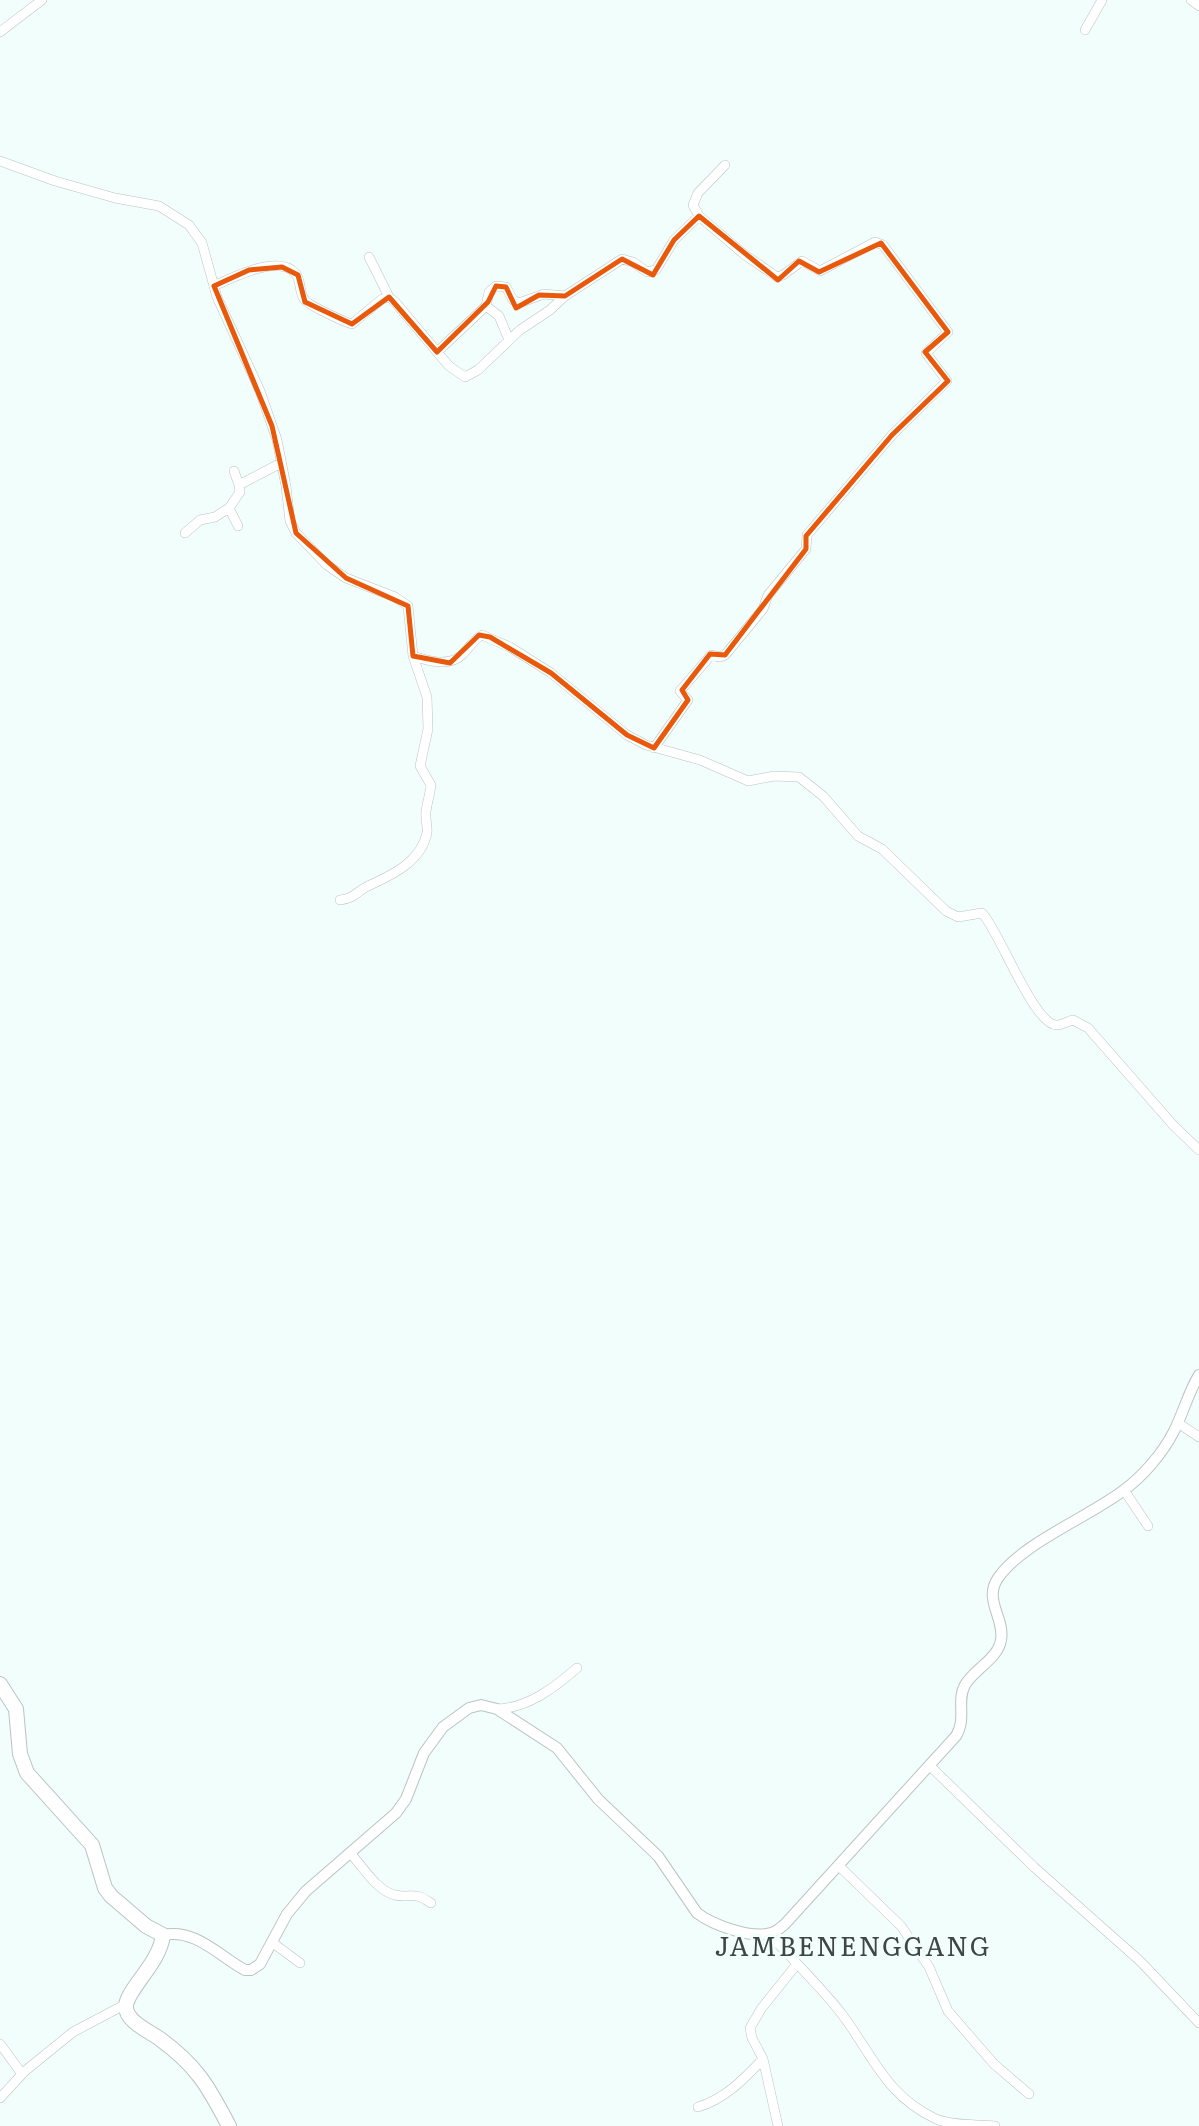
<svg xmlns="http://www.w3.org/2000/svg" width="1199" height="2126" font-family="Literata,serif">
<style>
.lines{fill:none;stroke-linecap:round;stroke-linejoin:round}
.minor-casing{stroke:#b9c4c2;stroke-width:10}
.tertiary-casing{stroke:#b9c4c2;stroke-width:12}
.primary-casing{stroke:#b9c4c2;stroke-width:16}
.minor{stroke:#fff;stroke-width:9}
.tertiary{stroke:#fff;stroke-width:10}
.primary{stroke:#fff;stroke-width:14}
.marked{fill:none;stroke:#e8590c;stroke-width:5;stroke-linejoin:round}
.labels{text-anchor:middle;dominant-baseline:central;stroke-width:6;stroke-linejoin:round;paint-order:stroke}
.quarter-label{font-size:26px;letter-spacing:2px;fill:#3e4746;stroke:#f2fefc}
</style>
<rect width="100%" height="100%" fill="#f2fefc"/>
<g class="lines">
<!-- minor casing -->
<g class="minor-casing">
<path id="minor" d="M1191,0L1199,6
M1085,30L1102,0
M0,32L42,0
M0,161L55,181L115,198L159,206L189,225L202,243L217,297L260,391L277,440L286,486L290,521L296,533L327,565L346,578L395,597L408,606L413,656C428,661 449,667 462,655C469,648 473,640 482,635L510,647L551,673L627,735L646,745L700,760L748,781L774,776L799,777L823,796L858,836L882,849L946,911L958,917L982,913C999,930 1034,1026 1057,1025C1062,1025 1068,1021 1073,1020L1088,1028L1174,1126L1199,1150
M699,216L693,205L698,193L725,165
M369,257L389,297
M214,286C231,278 280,253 296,274C301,280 299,292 304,299C307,305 345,322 352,324L382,299L389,297L395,302L449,366L465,377L478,370L520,330L550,310L565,296L622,259L633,262L647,272L656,270L674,240L699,216L745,255L777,277L783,275L802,261L820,271L875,242L883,245L948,332L926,353L947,381L892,435L807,535L806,549L768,595L763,609L725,655L720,657L711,655L680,691L688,700L654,748
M486,306L499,316L509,340
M437,352L486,306L489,292L496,286L506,287L513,300L519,303L544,294L565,296
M234,471L239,485L281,463
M229,508L238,526
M185,533L200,520L215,517L229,508L240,492L239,485
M340,900C354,899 357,891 368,886C392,875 421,862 427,833C428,826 425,819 426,812C427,803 430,794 431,785L420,766L428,729L427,697L413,656
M1178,1423L1199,1437
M1124,1490L1148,1526
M497,1709C528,1708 554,1688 577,1668
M930,1766L1034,1867L1140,1961L1199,2023
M351,1854C363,1867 377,1891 395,1895C413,1899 411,1890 431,1903
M839,1866L901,1926L929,1967L948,2011L994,2064L1029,2094
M769,1934C793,1960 819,1985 841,2013C873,2055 885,2095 936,2119C954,2126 976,2124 995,2126
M273,1943L300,1963
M0,2044L22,2074
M0,2098L25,2071L73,2032L126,2004
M698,2107C725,2099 744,2079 763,2059
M778,2126L763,2059L752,2038L750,2028L761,2009L797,1964"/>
</g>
<!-- tertiary casing -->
<g class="tertiary-casing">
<path id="tertiary" d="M163,1935C195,1928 219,1956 245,1970H251L260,1964L287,1914L306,1891L396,1813L406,1799L424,1753L443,1727L469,1708L481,1705L497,1709L557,1748L598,1799L658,1856L697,1913C713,1925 751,1939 771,1933C777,1932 781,1927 785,1924L956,1736C967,1718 956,1701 965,1685C974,1669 998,1659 1001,1640C1005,1618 983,1600 998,1578C1022,1543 1089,1517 1124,1490C1143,1476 1162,1454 1173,1433C1183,1414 1188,1393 1199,1375"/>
</g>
<!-- primary casing -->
<g class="primary-casing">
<path id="primary" d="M0,1684L16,1709L20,1754L27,1773L92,1845L105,1888L111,1896L146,1926L163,1935C160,1963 127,1989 126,2006C125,2021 149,2031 160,2039C197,2066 208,2086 229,2126"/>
</g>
<!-- minor -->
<use href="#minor" class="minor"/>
<!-- tertiary -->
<use href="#tertiary" class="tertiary"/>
<!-- primary -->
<use href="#primary" class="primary"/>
</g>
<!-- marked area -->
<path class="marked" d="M699,216L778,280L799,261L819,272L881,243L948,332L925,352L948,381L892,435L806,536V549L725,655L710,654L682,690L688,700L654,748L627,735L551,673L490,637L479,635L450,663L413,656L408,606L346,578L296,533L272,426L214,286L249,270L282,267L298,275L305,302L352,324L389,297L437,352L488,302L496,286L506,287L516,308L539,295L565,296L622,259L653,275L674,240Z"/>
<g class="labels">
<!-- quarter labels -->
<g class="quarter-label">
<text x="853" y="1944">JAMBENENGGANG</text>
</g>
</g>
</svg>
